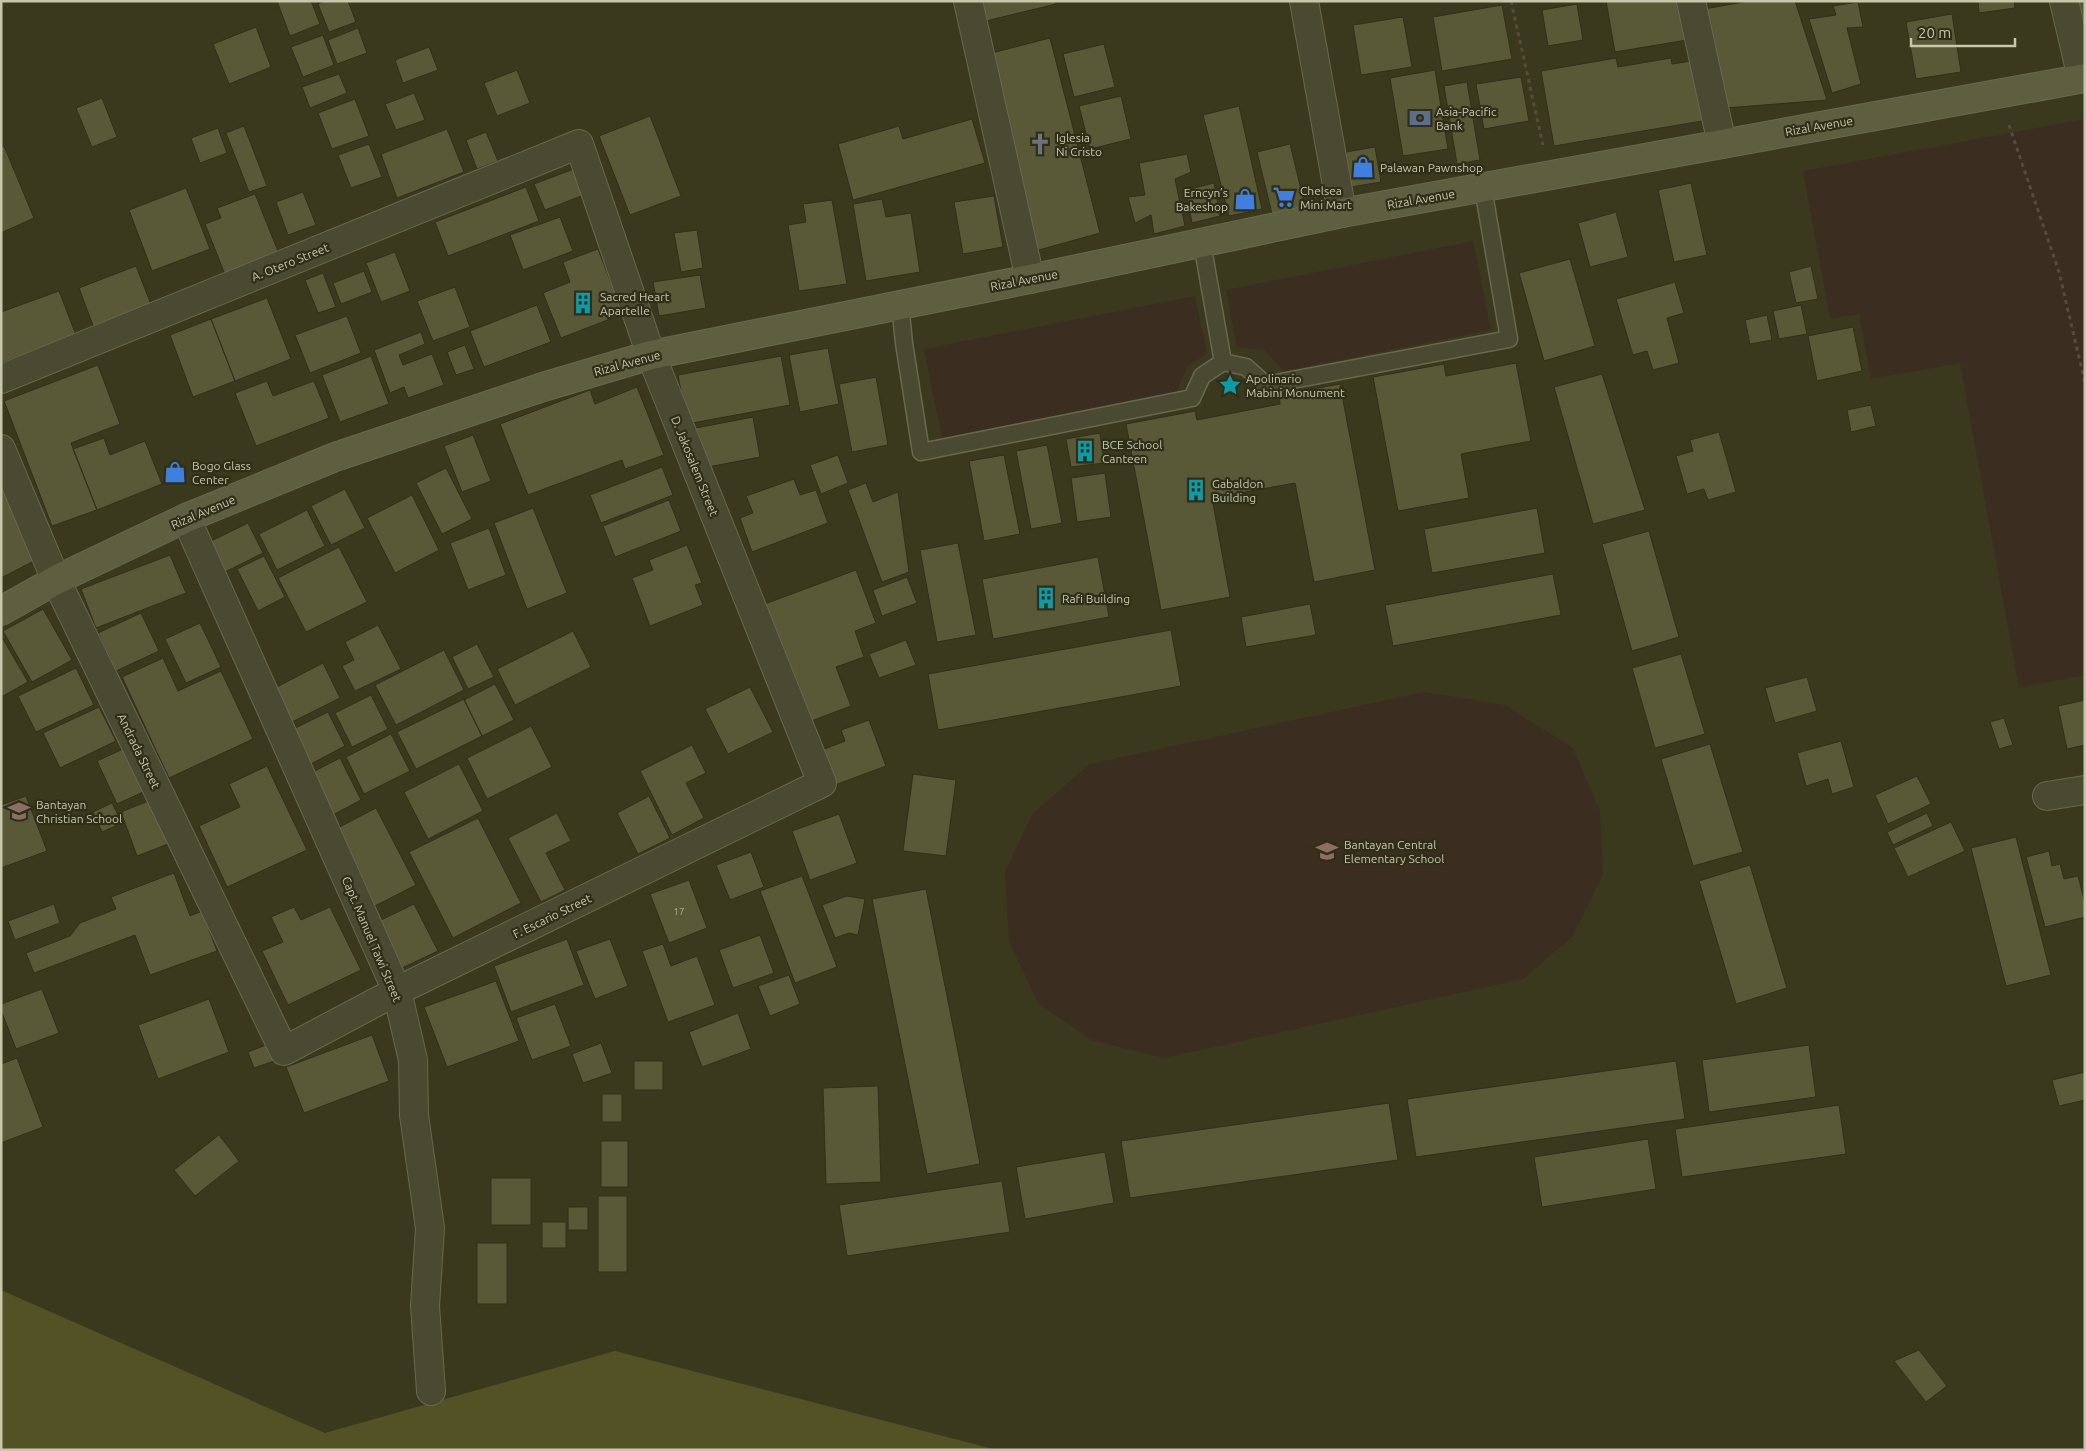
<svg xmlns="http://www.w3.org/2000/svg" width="2086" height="1451" font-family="Ubuntu,sans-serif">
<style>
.green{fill:#3b2e20}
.water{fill:#535224}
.building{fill:#595837;stroke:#31301a}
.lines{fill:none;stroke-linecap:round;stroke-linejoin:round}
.service-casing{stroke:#686850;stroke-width:19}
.minor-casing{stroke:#686850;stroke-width:30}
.secondary-casing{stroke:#686850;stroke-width:30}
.path{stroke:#594a3e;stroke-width:3;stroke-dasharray:4 4;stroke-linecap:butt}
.service{stroke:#4a4a32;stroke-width:16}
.minor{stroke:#4a4a32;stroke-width:28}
.secondary{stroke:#5e5e40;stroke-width:28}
.labels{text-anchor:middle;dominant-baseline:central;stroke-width:4.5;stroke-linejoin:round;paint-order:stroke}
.number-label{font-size:10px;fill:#acab8f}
.poi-label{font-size:12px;fill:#c7c7ac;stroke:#2f2e18;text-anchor:start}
.street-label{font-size:12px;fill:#c7c7ac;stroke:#2f2e18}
</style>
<rect width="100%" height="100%" fill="#3a391e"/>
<!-- green -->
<path class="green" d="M2085,119V675L2019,688L1960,363L1871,379L1859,314L1830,319L1803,171Z
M1473,241L1491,330L1284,371L1264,350L1237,347L1226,290Z
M1195,296L1207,354L1188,366L1176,392L942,438L924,349Z
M1424,692L1505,705L1573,748L1600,811L1603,875L1573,936L1523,979L1164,1058L1091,1040L1039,1004L1009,942L1005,872L1032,814L1090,764Z"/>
<!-- water -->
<path class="water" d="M1,1290L325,1433L615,1351L997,1450H1Z"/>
<!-- building -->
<path class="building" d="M277,1H311L320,24L290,36Z
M324,1H348L356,22L329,32L318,4Z
M981,1H1056V4L986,21Z
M1606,1H1680L1687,40L1615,52Z
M1749,1H1795L1827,100L1725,108L1704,9Z
M1978,1H2014L2015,8L1979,13Z
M2077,1H2085V26Z
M1858,2L1863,27L1847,28L1861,84L1832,93L1809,19L1836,15L1833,6Z
M1577,4L1583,40L1548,46L1542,10Z
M1502,5L1512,59L1442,71L1433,17Z
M1952,14L1961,72L1916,79L1906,22Z
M1403,17L1412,67L1361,75L1353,25Z
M256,27L271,67L229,84L213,44Z
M358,28L367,53L337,64L328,40Z
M323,35L334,65L303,77L291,47Z
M1050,38L1100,233L1028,253L984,55Z
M1104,44L1115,87L1074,97L1063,54Z
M429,47L438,70L403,83L395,60Z
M1616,58L1618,67L1671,58L1672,64L1698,60L1708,120L1554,146L1541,71Z
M517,70L530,103L497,116L484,83Z
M1435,70L1448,149L1403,156L1390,78Z
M339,74L347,93L310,108L302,87Z
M1521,77L1529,121L1484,129L1476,84Z
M1467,82L1480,160L1457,164L1444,86Z
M414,93L425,120L396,130L385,104Z
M1121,96L1131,139L1090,149L1079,106Z
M102,98L117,137L92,147L76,108Z
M355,99L369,136L332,149L318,113Z
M1239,106L1262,209L1229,216L1203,115Z
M650,116L681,196L630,215L599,136Z
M972,119L985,163L853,200L838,144L899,126L903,139Z
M244,126L267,186L249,192L226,133Z
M218,128L227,153L200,163L191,138Z
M447,129L464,172L397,198L381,154Z
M486,132L498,161L477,169L466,140Z
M369,144L382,177L351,188L338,155Z
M1290,144L1306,210L1273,218L1257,152Z
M4,146L34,218L1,233V147Z
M1375,147L1381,182L1351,187L1346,152Z
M1187,154L1191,172L1175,179L1185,226L1154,234L1151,215L1135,223L1128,197L1145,195L1139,163Z
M574,169L584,195L545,210L534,184Z
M1214,183L1220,216L1192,223L1186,190Z
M1691,183L1707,255L1674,262L1658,190Z
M526,187L539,221L448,256L435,222Z
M186,188L210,249L152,271L129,210Z
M303,192L316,225L288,235L276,202Z
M255,194L280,256L226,277L205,224L221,218L217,208Z
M994,196L1003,247L963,254L954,202Z
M882,199L886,217L911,213L920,272L866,281L853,204Z
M832,200L847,284L799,291L788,225L806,222L803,204Z
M1616,212L1628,257L1590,267L1578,223Z
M560,217L573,251L523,270L510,235Z
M697,230L703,268L681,272L674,233Z
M598,249L623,314L561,338L543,293L570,282L563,262Z
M395,252L410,291L381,302L366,263Z
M1570,259L1595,346L1544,361L1519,273Z
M136,266L152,307L94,328L79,288Z
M1811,266L1818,299L1796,303L1789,272Z
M364,271L372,292L341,304L333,283Z
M323,273L336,307L318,313L305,280Z
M700,275L706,308L659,316L653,282Z
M1675,282L1684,313L1667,318L1679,363L1653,370L1647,351L1633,355L1616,299Z
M455,287L470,327L433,341L417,301Z
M59,291L76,335L1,363V312Z
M267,298L291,359L235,381L211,319Z
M537,305L551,342L484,367L470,331Z
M1801,305L1807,334L1779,339L1773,311Z
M1767,315L1772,340L1750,344L1745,320Z
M347,316L361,353L310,373L295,335Z
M211,319L235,381L193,397L170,335Z
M1853,327L1862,371L1817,381L1808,336Z
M421,332L425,344L399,355L403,365L432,354L444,385L408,398L404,387L390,393L374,350Z
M465,345L474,369L456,375L447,352Z
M828,348L839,404L800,412L789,355Z
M371,356L389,404L340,422L322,375Z
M781,356L790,405L687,424L678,375Z
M1516,363L1531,441L1461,454L1469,498L1398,511L1373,377L1444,364L1446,376Z
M98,365L120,424L71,443L97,510L52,526L4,401Z
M1602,374L1645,510L1593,524L1554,387Z
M876,377L888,445L852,452L839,384Z
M267,381L273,396L314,381L329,418L256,446L235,393Z
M1340,384L1375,570L1314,582L1295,483L1212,498L1230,597L1161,610L1126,424L1195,411L1197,420L1280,404L1279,395Z
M637,387L664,455L625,469L622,460L528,495L500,424L590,390L595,404Z
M1871,405L1876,426L1851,432L1847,410Z
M753,417L760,457L703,468L696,428Z
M1719,432L1736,492L1708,500L1704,489L1687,494L1676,456L1693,451L1690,440Z
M1100,433L1104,463L1071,467L1066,439Z
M473,435L491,481L462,492L444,446Z
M104,438L110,455L145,441L162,484L97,510L73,449Z
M1047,445L1062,523L1031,529L1016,451Z
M838,455L848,483L821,494L810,465Z
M1004,455L1020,534L984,541L969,461Z
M662,467L673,495L601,523L590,495Z
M446,468L472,519L442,534L416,483Z
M1105,473L1111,517L1077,522L1071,478Z
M794,479L800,495L816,490L828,523L752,552L740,518L753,513L746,496Z
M866,483L873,502L898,492L909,572L882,582L848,490Z
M1,485L34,561L1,578Z
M345,489L365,528L331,545L311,506Z
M412,495L439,550L395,573L367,518Z
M669,500L681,531L615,557L603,526Z
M533,508L567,593L527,609L494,523Z
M1537,508L1545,553L1432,573L1424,529Z
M307,510L325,546L277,570L259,534Z
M248,523L263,553L221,574L205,544Z
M489,528L506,575L468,590L450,543Z
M1649,531L1679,637L1632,651L1602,544Z
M958,543L976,635L937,642L920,550Z
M687,545L702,583L695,585L703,605L650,626L632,578L653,570L649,560Z
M339,547L367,602L306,632L278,578Z
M170,555L186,593L96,628L81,589Z
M264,556L285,597L258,611L237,569Z
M1098,557L1109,617L993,639L982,579Z
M856,570L876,623L855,631L864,657L836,667L851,706L806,723L762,605Z
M1553,574L1561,615L1393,646L1385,605Z
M907,577L917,603L882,616L873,590Z
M1310,604L1316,635L1246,647L1241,617Z
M43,609L72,660L32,682L3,631Z
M141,613L159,651L116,671L98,633Z
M200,623L221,667L186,683L165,639Z
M378,625L401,669L355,691L342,666L354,660L345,642Z
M1171,630L1181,686L938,730L928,674Z
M573,631L591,667L515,705L497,669Z
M3,639L28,682L1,697V640Z
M906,640L916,665L879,678L869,654Z
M477,644L494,677L468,689L452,657Z
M444,650L464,690L396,725L375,685Z
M1681,654L1705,734L1655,748L1632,668Z
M163,658L178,691L221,671L253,739L169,778L122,677Z
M323,663L340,698L288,724L271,690Z
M76,668L94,705L36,732L18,696Z
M1807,677L1817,711L1775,723L1765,688Z
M495,684L514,720L482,736L464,700Z
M750,687L773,732L728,754L705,709Z
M371,695L388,729L352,747L335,713Z
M464,699L482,736L416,769L397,732Z
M2085,700V745L2067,749L2058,706Z
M99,707L116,741L60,768L43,733Z
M328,712L345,746L303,768L285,733Z
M2004,718L2013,745L1999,749L1990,722Z
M869,720L886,766L835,785L822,750L845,741L841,730Z
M531,726L552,767L487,799L467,758Z
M391,734L410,771L364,794L346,757Z
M1841,741L1854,787L1832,794L1828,779L1806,786L1797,753Z
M1710,744L1743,852L1693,866L1661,759Z
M692,745L706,773L686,783L704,818L672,835L640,771Z
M123,749L143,792L117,804L97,761Z
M340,758L361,800L327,818L305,776Z
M459,764L483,811L428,839L404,792Z
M267,766L307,850L227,887L199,826L240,807L229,784Z
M913,774L956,780L946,856L903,851Z
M1917,776L1931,804L1888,824L1875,795Z
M26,796L47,851L1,868V805Z
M649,796L670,838L638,854L617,813Z
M151,800L168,844L137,856L121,812Z
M112,803L122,823L102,832L93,812Z
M376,808L416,885L367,910L328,833Z
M557,813L571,841L546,853L565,890L541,902L508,838Z
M1927,813L1933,826L1893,845L1887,832Z
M839,814L857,863L810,880L792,831Z
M478,818L521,903L453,938L409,852Z
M1951,822L1965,851L1908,877L1894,848Z
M2016,837L2051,975L2006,986L1971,848Z
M2049,851L2052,866L2060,864L2064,879L2078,876L2085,903V917L2045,927L2026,857Z
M751,852L764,887L730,900L716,865Z
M1750,865L1787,988L1736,1004L1699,881Z
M174,873L190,916L202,911L217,951L150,975L135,935L34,973L26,953L70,936L80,923L116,909L111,897Z
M802,876L837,967L795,983L760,891Z
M689,880L707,928L669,943L650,894Z
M926,889L980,1164L927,1174L872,899Z
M847,896L865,899L858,935L849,933L835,938L822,905Z
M54,904L60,923L15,940L8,921Z
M414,904L438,951L402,968L379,921Z
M294,907L301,920L330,907L361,970L288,1005L262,951L283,942L271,917Z
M760,935L774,973L733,988L719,950Z
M567,939L584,985L511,1012L494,966Z
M610,939L628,986L595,999L576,951Z
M663,944L671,966L697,956L715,1005L668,1022L642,951Z
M789,975L800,1004L770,1016L758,986Z
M496,981L519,1041L447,1067L424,1007Z
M42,989L59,1033L16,1049L1,1010V1004Z
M209,999L229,1052L158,1079L138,1025Z
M555,1004L571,1046L532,1060L516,1018Z
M738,1013L751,1049L702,1067L689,1032Z
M372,1035L389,1081L304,1113L286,1067Z
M271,1043L277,1060L254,1068L248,1052Z
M601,1043L612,1073L583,1083L572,1054Z
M1809,1045L1816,1097L1709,1112L1702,1060Z
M17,1058L43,1127L1,1143V1064Z
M634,1061H663V1090H634Z
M1676,1061L1685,1119L1416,1157L1407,1099Z
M2085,1072V1100L2059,1106L2052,1080Z
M878,1086L881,1182L826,1184L823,1088Z
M602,1094H622V1122H602Z
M1389,1103L1398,1160L1130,1198L1121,1141Z
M1839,1105L1846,1154L1682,1177L1675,1129Z
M219,1135L239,1161L195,1196L174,1170Z
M1648,1139L1656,1189L1542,1207L1534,1157Z
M601,1141H628V1187H601Z
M1105,1152L1114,1203L1025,1219L1016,1167Z
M491,1178H531V1225H491Z
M1002,1181L1010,1232L847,1256L839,1205Z
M598,1196H627V1272H598Z
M568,1207H588V1230H568Z
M542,1222H566V1248H542Z
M477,1243H507V1304H477Z
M1919,1350L1947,1386L1926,1402L1894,1361Z"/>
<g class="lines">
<!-- service casing -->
<g class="service-casing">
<path id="service" d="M1202,243L1223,362
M900,304L904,343L921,452L1192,398L1202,376L1223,362L1246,367L1266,385L1509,339L1483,188"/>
</g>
<!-- minor casing -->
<g class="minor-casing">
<path id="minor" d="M968,1L1030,279
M1304,1L1342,213
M1691,1L1722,144
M2064,1L2082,78
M1,379L579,144L651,355L822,783L397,991L284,1051L56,580L1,449
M186,518L397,991L413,1060L414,1115L430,1228L425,1306L431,1391
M2047,796L2085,790"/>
</g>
<!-- secondary casing -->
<g class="secondary-casing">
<path id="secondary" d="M1,611L56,580L186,518L335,457L543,387L651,355L1030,279L1342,213L2085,78"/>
</g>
<!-- path -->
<path class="path" d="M1511,1L1543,145
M2009,125L2059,272L2085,383"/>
<!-- service -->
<use href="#service" class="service"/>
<!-- minor -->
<use href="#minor" class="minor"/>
<!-- secondary -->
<use href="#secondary" class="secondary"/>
</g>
<!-- icons -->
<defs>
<g id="bank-bare" transform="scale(1.725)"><path d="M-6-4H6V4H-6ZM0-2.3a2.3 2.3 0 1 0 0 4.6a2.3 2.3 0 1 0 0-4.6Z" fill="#5c6f8a" stroke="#2f2e18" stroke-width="2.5" paint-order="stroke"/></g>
<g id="church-bare" transform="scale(1.725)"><path d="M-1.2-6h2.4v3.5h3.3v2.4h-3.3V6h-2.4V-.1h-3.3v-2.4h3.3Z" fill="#6b7280" stroke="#2f2e18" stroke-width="2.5" paint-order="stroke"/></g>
<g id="shop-bare" transform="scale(1.725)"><path d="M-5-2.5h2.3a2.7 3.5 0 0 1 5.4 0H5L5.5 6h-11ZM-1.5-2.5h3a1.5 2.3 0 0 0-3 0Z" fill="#3f7fe0" stroke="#2f2e18" stroke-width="2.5" paint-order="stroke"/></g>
<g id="supermarket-bare" transform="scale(1.725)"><path d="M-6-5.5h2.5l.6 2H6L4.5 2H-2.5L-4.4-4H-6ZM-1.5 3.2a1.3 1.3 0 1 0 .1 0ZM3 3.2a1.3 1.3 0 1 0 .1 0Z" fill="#3f7fe0" stroke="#2f2e18" stroke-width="2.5" paint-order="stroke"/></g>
<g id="building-bare" transform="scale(1.725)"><path d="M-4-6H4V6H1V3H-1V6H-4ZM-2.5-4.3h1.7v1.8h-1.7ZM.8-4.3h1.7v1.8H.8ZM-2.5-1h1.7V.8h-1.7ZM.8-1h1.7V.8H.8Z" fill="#0f9aa8" stroke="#2f2e18" stroke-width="2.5" paint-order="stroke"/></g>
<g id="sight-bare" transform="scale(1.725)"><path d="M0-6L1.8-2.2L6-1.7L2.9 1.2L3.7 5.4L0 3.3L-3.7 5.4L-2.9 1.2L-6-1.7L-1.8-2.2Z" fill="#0f9aa8" stroke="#2f2e18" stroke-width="2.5" paint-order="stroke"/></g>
<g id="school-bare" transform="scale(1.725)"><path d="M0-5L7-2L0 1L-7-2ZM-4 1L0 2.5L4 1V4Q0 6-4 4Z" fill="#8d6e63" stroke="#2f2e18" stroke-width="2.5" paint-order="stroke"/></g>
</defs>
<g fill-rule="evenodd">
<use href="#bank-bare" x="1420" y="118"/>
<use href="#church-bare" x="1040" y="144"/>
<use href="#shop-bare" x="1363" y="167"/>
<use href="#supermarket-bare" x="1284" y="197"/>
<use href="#shop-bare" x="1245" y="199"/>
<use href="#building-bare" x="583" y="303"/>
<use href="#sight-bare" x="1230" y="385"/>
<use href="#building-bare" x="1085" y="451"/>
<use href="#shop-bare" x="175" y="472"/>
<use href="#building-bare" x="1196" y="490"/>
<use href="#building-bare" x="1046" y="598"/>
<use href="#school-bare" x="19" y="811"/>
<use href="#school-bare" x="1327" y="851"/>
</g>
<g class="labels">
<!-- number labels -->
<g class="number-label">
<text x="679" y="911">17</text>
</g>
<!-- poi labels -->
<g class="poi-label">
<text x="1436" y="111">Asia-Pacific<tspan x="1436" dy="14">Bank</tspan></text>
<text x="1056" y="137">Iglesia<tspan x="1056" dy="14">Ni Cristo</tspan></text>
<text x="1380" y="167">Palawan Pawnshop</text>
<text x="1300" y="190">Chelsea<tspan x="1300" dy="14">Mini Mart</tspan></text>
<text x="1228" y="192" text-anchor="end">Erncyn’s<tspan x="1228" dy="14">Bakeshop</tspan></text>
<text x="600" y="296">Sacred Heart<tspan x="600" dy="14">Apartelle</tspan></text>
<text x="1246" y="378">Apolinario<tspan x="1246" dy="14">Mabini Monument</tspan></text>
<text x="1102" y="444">BCE School<tspan x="1102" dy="14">Canteen</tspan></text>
<text x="192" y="465">Bogo Glass<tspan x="192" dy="14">Center</tspan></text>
<text x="1212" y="483">Gabaldon<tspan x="1212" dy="14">Building</tspan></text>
<text x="1062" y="598">Rafi Building</text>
<text x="36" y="804">Bantayan<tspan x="36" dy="14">Christian School</tspan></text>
<text x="1344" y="844">Bantayan Central<tspan x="1344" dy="14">Elementary School</tspan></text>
</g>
<!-- street labels -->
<g class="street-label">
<text transform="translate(1819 126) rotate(-10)">Rizal Avenue</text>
<text transform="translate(1421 199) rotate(-10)">Rizal Avenue</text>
<text transform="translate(290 262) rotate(-22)">A. Otero Street</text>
<text transform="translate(1024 280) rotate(-11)">Rizal Avenue</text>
<text transform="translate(627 363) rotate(-15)">Rizal Avenue</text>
<text transform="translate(695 466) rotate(68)">D. Jakosalem Street</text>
<text transform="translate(203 512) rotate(-23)">Rizal Avenue</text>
<text transform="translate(139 751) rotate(64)">Andrada Street</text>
<text transform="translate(552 916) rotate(-26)">F. Escario Street</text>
<text transform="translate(372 939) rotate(67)">Capt. Manuel Tawi Street</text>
</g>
</g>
<!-- border -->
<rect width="2086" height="1451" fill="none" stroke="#c7c7ac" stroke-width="5"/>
<!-- scale -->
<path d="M1911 38v8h104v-8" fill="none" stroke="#c7c7ac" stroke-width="2.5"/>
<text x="1918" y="38" font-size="15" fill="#c7c7ac" stroke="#2f2e18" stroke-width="4" paint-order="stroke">20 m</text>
</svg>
